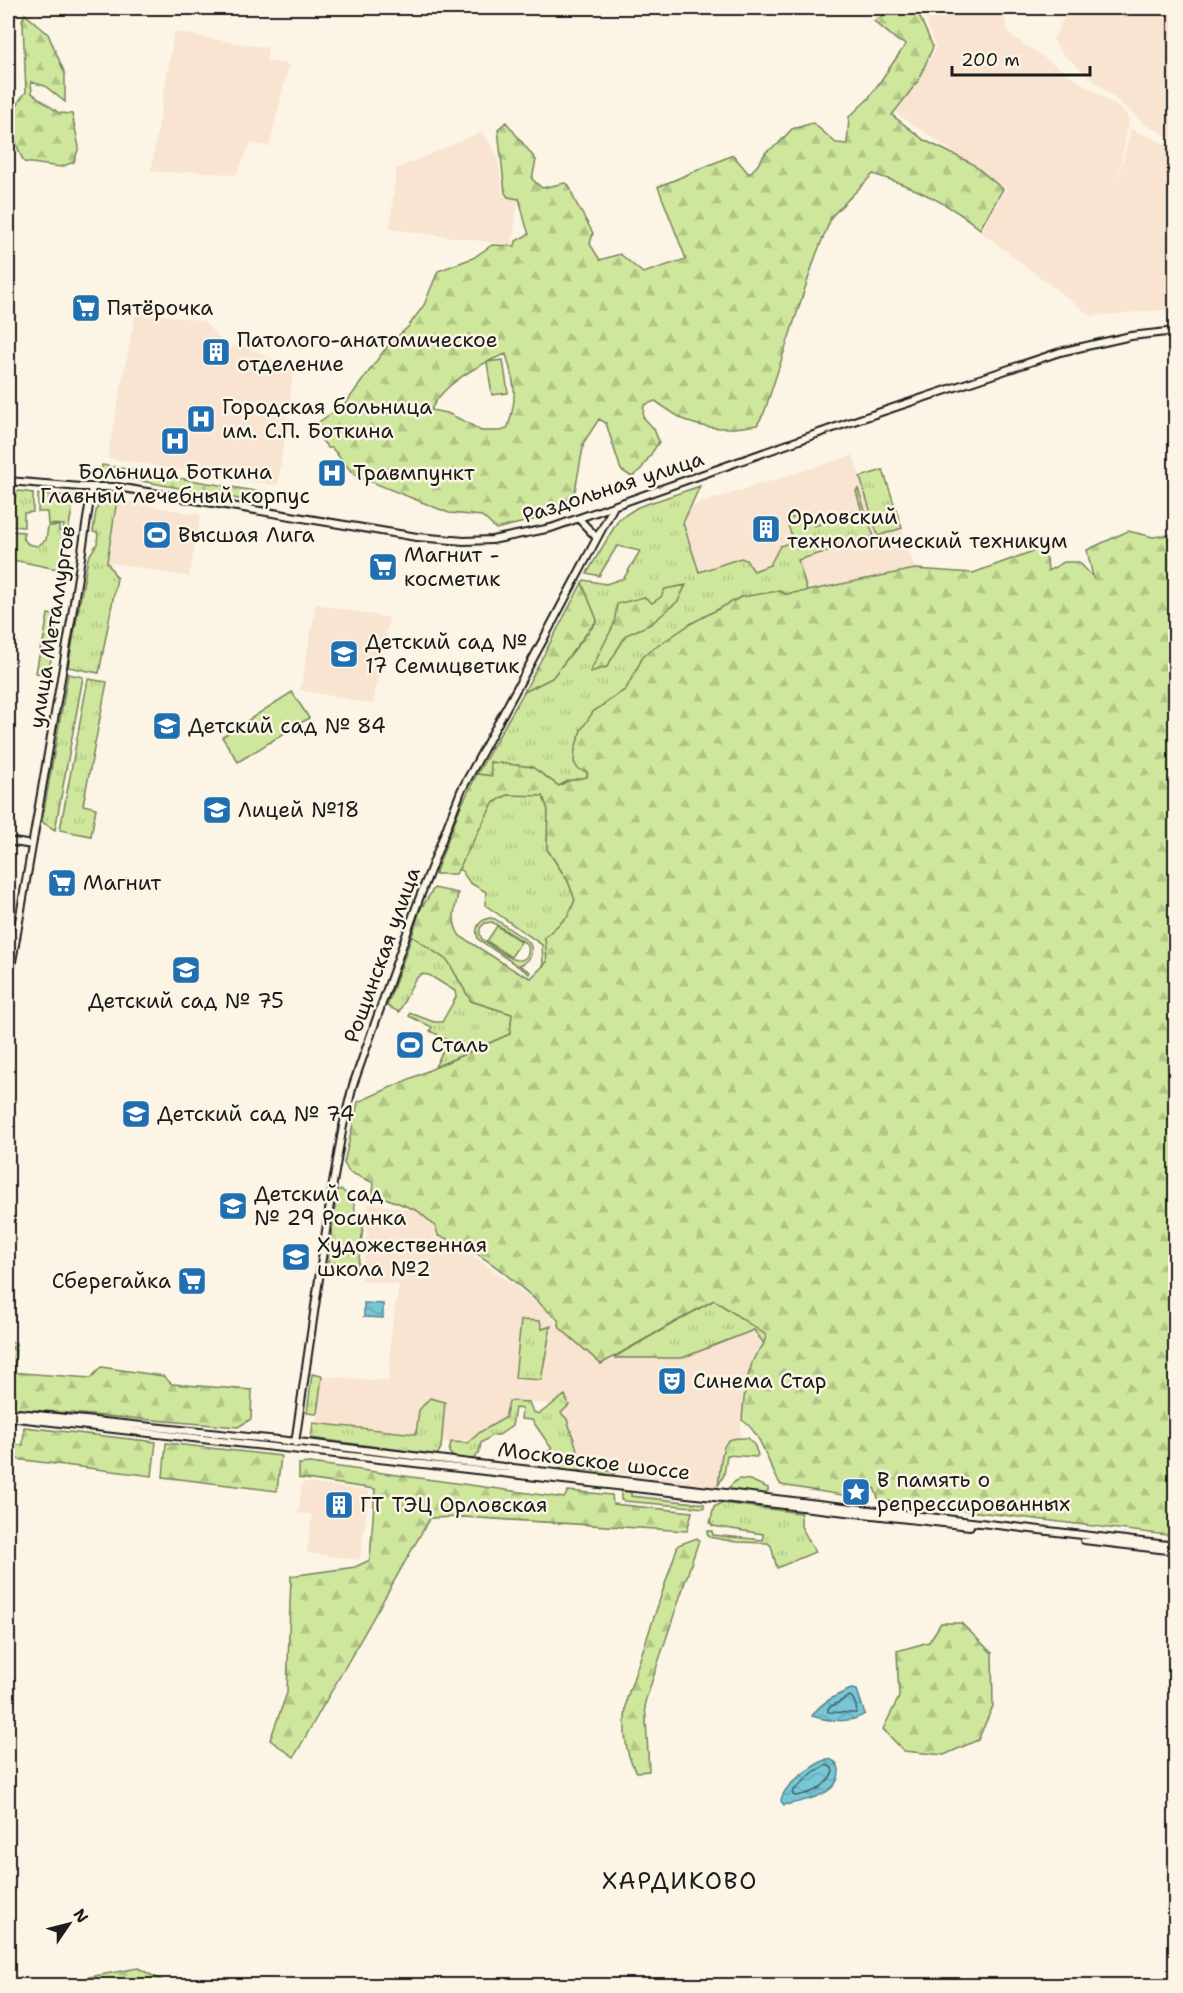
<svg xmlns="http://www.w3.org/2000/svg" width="1183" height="1993" font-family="'Shantell Sans',sans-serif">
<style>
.built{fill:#f8e4d0}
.grass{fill:url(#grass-tufts);stroke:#76825c;stroke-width:1.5}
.forest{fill:url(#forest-firs);stroke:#76825c;stroke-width:1.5;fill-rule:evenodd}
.pitch{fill:#cfe79c;stroke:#76825c;stroke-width:1.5;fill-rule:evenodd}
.water{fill:url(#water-waves);stroke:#53838c;stroke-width:1.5}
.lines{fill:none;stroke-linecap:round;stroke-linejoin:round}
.shore{stroke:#416066;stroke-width:1.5}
.major-casing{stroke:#1c1c1c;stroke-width:10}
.major{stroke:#fcf5e5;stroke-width:6}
.labels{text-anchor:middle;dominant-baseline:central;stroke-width:5;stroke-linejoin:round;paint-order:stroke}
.poi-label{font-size:21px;fill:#1c1c1c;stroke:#fcf5e5;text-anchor:start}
.street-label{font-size:21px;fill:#1c1c1c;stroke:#fcf5e5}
.quarter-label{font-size:24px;letter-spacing:1.5px;fill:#1c1c1c;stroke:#fcf5e5}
</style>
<defs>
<pattern id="grass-tufts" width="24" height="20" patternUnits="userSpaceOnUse" patternTransform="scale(1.5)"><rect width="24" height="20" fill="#cfe79c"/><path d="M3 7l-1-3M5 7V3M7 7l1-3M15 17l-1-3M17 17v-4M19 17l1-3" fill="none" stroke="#b1c686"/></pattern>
<pattern id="forest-firs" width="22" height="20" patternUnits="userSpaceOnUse" patternTransform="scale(1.5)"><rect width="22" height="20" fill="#cfe79c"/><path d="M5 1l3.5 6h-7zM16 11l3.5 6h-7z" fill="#b1c686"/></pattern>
<pattern id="water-waves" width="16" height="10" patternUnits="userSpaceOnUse" patternTransform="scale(1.5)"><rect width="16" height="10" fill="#78c7d6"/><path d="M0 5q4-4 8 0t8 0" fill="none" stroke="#67aab7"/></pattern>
</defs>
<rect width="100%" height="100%" fill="#fcf5e5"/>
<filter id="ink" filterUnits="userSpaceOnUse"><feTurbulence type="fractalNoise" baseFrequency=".0167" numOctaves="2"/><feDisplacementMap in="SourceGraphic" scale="12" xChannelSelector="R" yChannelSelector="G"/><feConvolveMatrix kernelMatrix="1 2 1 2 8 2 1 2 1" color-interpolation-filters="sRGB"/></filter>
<g filter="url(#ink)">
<!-- built -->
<path class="built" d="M929,8H1004L1003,12L1009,34L1125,112L1129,121L1117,184L1131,129L1175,149V309L1091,316L981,232L1006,188L896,113L936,49L923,12Z
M1069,8H1175V140L1146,125L1062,53L1053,40Z
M174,32L268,48L266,61L289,65L269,147L251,143L236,175L193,171L180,173L151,171Z
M482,132L497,154L503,195L518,200L512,245L390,229L396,169Z
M136,311L203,321L230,349L240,343L294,370L278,483L273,485L107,458Z
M853,455L860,477L883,470L915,569L807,591L696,576L676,511Z
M119,500L201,515L189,577L108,562Z
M316,604L389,618L373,704L300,690Z
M369,1203L418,1211L436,1227L434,1238L455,1242L551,1313L550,1321L553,1319L606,1363L615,1358H682L754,1330L765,1345L755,1355L744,1385L740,1438H729L724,1443L717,1489L585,1468L568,1418L551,1404L508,1400L505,1418L480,1432L468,1443L442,1442L445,1402L419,1410L416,1434L316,1423L322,1376L389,1381L391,1333L399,1285L361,1280L367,1237L366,1223Z
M302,1482L369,1491L360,1560L307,1553L312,1515L298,1513Z"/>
<!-- grass -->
<path class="grass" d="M883,470L902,528L878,536L860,477Z
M700,486L683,523L699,572L741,558L746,560L754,571L770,565L780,546L792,542L793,539L786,520L809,512L814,526L852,512L853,515L862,512L856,491L858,489L874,537L798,560L807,591L786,594L644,655L626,689L593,712L587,777L568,781L559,786L532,767L490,762L492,776L477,774L524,692L552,678L597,621L582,583L584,580L606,584L624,578L640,551L617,546L599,576L587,573L619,519L638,507Z
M19,491L33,493V512L24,513V527L11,526L16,493Z
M38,494L73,496V498H68L67,501L73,502L62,570L8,559L11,531L24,532L23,538L28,544L37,546L46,540L48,526H59V531H63L64,525L48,524L47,512H38Z
M112,495L117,500L107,562L117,578L99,673L68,667L88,558L97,544L98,533L93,532C96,516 93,501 112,495Z
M48,614L59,616L53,644L43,642Z
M41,645L53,648L48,675L36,673Z
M68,674L83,677L55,830L42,822Z
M88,679L107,682L83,805L96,808L91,836L60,830Z
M522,794L543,796L548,810L547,849L568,881L575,900L568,916L546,937L547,962L543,967L542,945L485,905L486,892L470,883L461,870H458L493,803L507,795Z
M412,936L448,961L471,1001L512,1014L510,1034L435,1067L448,1040L430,1031L432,1027L409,1016L410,1013L434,1022H442L456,997L455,991L429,975L421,974L414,981L399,1012L387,1006Z
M337,1190H342C352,1199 356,1203 355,1217L364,1220L358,1266L328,1262Z
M714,1300L766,1335L765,1345L754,1330L682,1358H615L616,1356Z
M521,1320L540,1321L542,1329L551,1326L541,1380L515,1378Z
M8,1342L16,1343V1347H12V1349L16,1350L14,1373L8,1372Z
M312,1374L322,1376L317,1414L307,1413Z
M565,1395L569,1405L561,1413L567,1419L583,1467L616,1472L611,1476C603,1473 594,1469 585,1470C578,1470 571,1472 564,1472L547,1452L552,1449L532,1420L521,1419L522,1409L515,1408L512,1426L499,1435H493L481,1443L479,1453L472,1460L453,1457L449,1452L451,1442L468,1443L480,1432L505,1418L509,1401L529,1402L533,1412L539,1414Z
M430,1398L445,1402L441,1448L437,1455L311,1438L313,1423L416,1434L419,1410Z
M748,1438L754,1444L758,1455L756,1457L727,1455L724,1475L718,1486C720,1476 720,1447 728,1441C732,1437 742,1438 748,1438Z
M738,1479L750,1480L768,1488V1491L764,1495L728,1491L727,1489Z
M621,1491L631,1492V1496L704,1504V1508L624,1501L621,1500Z
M722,1503L801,1513V1526L815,1552L777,1568L771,1546L768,1543L736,1542L709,1537L707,1534L708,1531H712L713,1535L763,1540V1534L713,1526L710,1523L714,1507Z"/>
<!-- forest -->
<path class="forest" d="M896,8H916L933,47L918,81L892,115L924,140L971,163L1003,189L980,229C949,203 912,186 873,174L832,216L816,255L764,413L757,425C735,429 712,430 691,423C679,418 666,408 655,401L644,405L643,417L654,429L659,442L642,468L632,477L621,470L606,423L599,419L584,442L575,491L553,515L496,529L482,516L449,513L354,475L332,448H328L316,433L319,422L346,403L388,345L408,327L424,305L438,271L473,258L492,245L515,246L516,241L529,234C524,222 523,211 519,199L508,197L505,193L498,129L506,122L536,160L532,179L542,188L565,183L569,185L575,201L593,233L590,244L600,260L620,254L643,273L686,259L658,187L733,155L749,174L757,166L766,152L778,144L792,129L813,123L836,143L847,144L849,117L868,99L906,44L898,41L874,21ZM506,354C515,385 518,395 508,427L502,431H481L468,423L447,413L431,410C442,384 481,363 506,354Z
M25,14L48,34L65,74V102L45,86L31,82L32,93L59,113L72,114L79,147L74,162L61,167L24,162C12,139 7,112 26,92L23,24L22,20Z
M102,465L261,492L255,502L103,474L101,472Z
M1128,531L1153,537L1176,534L1175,1536L879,1500L874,1488L858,1485L852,1487L848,1496L781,1485C767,1465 763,1434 742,1420C744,1396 745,1382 753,1360C758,1348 764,1350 766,1335L714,1300L601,1364L560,1328L558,1320C527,1292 479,1246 438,1236L436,1227L418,1211L373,1193L374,1183L349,1172L344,1163L358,1102L510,1034L512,1014L471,1001L448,961L412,936L420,910L434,888L458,893C455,910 450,921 460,936L517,972L531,978L547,962L545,937L568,916L575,900L568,881L547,849L548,810L543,796L507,795L493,803L456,874H435L460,808L477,774L492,776L490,762L532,767L559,786L568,781L587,777V772L578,769L574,762L575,749L581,730L593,712L626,689L644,655L692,623L741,597L779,591L786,594L807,591L915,569L973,573L1039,549L1047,559L1048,571L1064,562H1079L1093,577L1087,550Z
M582,583L597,620L552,678L524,692Z
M686,585L678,601L651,624L626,635L607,667L590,672L614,624L617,604L644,597L652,603L661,597L665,589Z
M101,1367L163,1376L172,1384L252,1390L251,1419L238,1427L8,1408V1372L91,1378Z
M24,1427L156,1442L152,1476L8,1458V1445H23Z
M166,1443L281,1456L277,1491L163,1477Z
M310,1463L564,1498L568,1491L612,1495L613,1504L692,1512L687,1531L463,1517L430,1518L294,1757L270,1740L287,1693L291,1576L355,1567L370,1560L375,1489L299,1478V1464Z
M697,1538L699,1540L645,1702L649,1771L637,1772C622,1752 624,1721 627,1698L678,1545Z
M941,1623H961L992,1653L993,1706L978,1740L944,1755L904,1751L883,1729L899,1697L897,1651L929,1642Z
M138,1968L170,1985H93L89,1977Z"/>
<!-- pitch -->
<path class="pitch" d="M503,360L508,393L492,395L487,362Z
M292,692L309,718L238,762L222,737Z
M490,918L495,919L529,942C535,953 530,962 519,965L530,972L529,974L478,939C474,928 479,920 490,918ZM492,922L527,944C529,949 530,954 525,958C516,967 491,945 482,939L480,935V928L485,923Z
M497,926L521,942L511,957L487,941Z"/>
<!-- water -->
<path class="water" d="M364,1303L383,1304V1318L364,1317Z
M851,1689L857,1690L865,1714C851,1724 828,1721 812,1716C821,1702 837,1695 851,1689Z
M827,1759C834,1760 839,1763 839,1771C839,1796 803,1801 784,1805L781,1801C783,1785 812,1766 827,1759Z"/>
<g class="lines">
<!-- shore -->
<path class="shore" d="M850,1696C854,1698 858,1709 856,1713L828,1712V1708Z
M827,1765L832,1768L833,1772C825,1788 813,1793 796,1796L793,1795V1791L814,1772Z"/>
<!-- major casing -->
<g class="major-casing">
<path id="major" d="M8,481L81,487H117L417,537L464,541L492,540L551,528L839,426L1060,352L1131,336L1176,331
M579,519L597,538
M8,841L32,845
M8,985L72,615L92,487
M8,1412L307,1443L470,1463L1176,1546
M8,1417L970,1526
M295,1443L333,1183L343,1126L353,1085L419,899L461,791L542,642L613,508
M1084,1540L1176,1551"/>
</g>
<!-- major -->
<use href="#major" class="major"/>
</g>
</g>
<!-- icons -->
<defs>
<g id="supermarket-square" transform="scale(1.5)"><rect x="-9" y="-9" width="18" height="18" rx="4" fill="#1f6fb2" stroke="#fcf5e5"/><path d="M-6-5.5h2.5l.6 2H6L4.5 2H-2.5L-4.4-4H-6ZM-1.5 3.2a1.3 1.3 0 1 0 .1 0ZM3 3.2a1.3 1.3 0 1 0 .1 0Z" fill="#fff"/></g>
<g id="building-square" transform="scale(1.5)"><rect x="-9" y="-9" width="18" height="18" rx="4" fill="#1f6fb2" stroke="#fcf5e5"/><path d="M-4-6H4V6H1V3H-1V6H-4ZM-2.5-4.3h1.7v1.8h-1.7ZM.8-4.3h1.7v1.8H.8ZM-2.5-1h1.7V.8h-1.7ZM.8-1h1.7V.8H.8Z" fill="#fff"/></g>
<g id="hospital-square" transform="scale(1.5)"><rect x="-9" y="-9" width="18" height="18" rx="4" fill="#1f6fb2" stroke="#fcf5e5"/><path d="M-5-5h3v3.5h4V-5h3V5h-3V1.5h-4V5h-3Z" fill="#fff"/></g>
<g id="stadium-square" transform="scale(1.5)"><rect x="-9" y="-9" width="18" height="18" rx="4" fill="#1f6fb2" stroke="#fcf5e5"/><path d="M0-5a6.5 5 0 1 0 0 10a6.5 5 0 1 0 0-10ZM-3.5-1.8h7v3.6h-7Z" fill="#fff"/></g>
<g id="school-square" transform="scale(1.5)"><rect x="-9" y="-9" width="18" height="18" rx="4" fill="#1f6fb2" stroke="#fcf5e5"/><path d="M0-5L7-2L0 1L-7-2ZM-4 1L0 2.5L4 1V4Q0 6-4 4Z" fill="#fff"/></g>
<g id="theatre-square" transform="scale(1.5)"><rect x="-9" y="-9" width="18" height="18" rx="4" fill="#1f6fb2" stroke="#fcf5e5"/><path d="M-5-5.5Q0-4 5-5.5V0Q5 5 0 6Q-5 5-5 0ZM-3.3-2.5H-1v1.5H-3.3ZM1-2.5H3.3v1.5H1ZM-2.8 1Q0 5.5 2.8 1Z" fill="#fff"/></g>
<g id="sight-square" transform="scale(1.5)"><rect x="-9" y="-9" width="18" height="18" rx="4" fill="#1f6fb2" stroke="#fcf5e5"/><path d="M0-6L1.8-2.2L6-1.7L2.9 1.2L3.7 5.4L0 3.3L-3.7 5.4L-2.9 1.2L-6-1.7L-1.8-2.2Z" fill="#fff"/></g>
</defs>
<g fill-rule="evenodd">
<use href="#supermarket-square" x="86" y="308"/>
<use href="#building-square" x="216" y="352"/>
<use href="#hospital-square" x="201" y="419"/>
<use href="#hospital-square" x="175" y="441"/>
<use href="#hospital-square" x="332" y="473"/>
<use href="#building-square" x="766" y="529"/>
<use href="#stadium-square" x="157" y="535"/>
<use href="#supermarket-square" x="383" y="567"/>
<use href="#school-square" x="344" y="654"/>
<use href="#school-square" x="167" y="726"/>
<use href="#school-square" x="217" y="810"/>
<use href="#supermarket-square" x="62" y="883"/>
<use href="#school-square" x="186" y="970"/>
<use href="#stadium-square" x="410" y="1045"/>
<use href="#school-square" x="136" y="1114"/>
<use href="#school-square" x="233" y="1206"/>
<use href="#school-square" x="296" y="1257"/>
<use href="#supermarket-square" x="192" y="1281"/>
<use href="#theatre-square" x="672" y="1381"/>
<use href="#sight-square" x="856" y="1492"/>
<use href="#building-square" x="339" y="1505"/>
</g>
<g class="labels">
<!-- poi labels -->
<g class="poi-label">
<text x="107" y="308">Пятёрочка</text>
<text x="237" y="340">Патолого-анатомическое<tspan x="237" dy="24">отделение</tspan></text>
<text x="222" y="407">Городская больница<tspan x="222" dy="24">им. С.П. Боткина</tspan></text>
<text x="175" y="472" text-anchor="middle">Больница Боткина<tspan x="175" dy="24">Главный лечебный корпус</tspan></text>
<text x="353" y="473">Травмпункт</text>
<text x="787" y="517">Орловский<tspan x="787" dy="24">технологический техникум</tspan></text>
<text x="178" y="535">Высшая Лига</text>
<text x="404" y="555">Магнит -<tspan x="404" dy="24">косметик</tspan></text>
<text x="365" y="642">Детский сад №<tspan x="365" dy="24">17 Семицветик</tspan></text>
<text x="188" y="726">Детский сад № 84</text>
<text x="238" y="810">Лицей №18</text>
<text x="83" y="883">Магнит</text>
<text x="186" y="1001" text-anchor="middle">Детский сад № 75</text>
<text x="431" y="1045">Сталь</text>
<text x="157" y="1114">Детский сад № 74</text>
<text x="254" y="1194">Детский сад<tspan x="254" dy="24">№ 29 Росинка</tspan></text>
<text x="317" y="1245">Художественная<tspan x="317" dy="24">школа №2</tspan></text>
<text x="171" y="1281" text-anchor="end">Сберегайка</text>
<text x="693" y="1381">Синема Стар</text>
<text x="877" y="1480">В память о<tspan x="877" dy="24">репрессированных</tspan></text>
<text x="360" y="1505">ГТ ТЭЦ Орловская</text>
</g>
<!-- street labels -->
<g class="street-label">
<text transform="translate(613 487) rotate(-18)">Раздольная улица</text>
<text transform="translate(52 627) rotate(-81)">улица Металлургов</text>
<text transform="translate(382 955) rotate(-70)">Рощинская улица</text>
<text transform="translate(594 1461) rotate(7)">Московское шоссе</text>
</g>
<!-- quarter labels -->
<g class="quarter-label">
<text x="680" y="1881">ХАРДИКОВО</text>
</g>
</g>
<!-- margin -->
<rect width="1183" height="1993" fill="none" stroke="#fcf5e5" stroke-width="30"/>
<rect x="15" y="15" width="1153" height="1963" fill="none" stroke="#1c1c1c" stroke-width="2" filter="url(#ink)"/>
<!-- north arrow -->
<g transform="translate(69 1924) rotate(55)" stroke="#fcf5e5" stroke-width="4.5" paint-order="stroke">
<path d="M0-4.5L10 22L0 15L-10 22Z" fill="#1c1c1c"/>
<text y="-9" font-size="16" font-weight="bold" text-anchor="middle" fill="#1c1c1c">N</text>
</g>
<!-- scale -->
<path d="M952 66v9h138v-9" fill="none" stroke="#1c1c1c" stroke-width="3"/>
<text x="961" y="66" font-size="18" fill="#1c1c1c" stroke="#fcf5e5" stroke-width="4.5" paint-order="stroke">200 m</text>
</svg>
